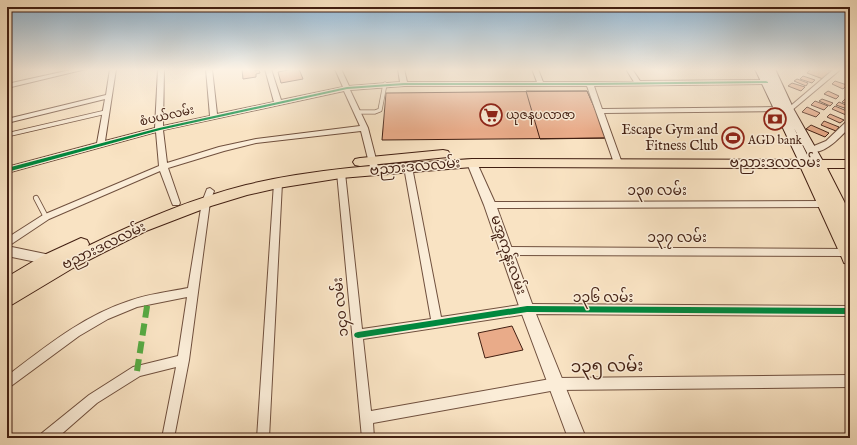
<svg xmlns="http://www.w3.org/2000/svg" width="857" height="445" font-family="'IM FELL English','Noto Sans Myanmar',serif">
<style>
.building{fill:#e9ab89;stroke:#421f12}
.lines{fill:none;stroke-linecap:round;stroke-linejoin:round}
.service-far1-casing{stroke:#70503e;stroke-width:5}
.service-casing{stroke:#70503e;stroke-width:6}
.minor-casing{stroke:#70503e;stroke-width:2}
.tertiary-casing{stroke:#70503e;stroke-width:2}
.secondary-casing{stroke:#421f12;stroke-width:2}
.primary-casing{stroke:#421f12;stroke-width:2}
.service-far1{stroke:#fbedd8;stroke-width:3.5}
.service{stroke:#fbedd8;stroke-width:4.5}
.minor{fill:#fbedd8;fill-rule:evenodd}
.tertiary{fill:#fbedd8;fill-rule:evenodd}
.secondary{fill:#fbedd8;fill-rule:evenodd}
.primary{fill:#f9e3c3;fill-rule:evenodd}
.quiet{stroke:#56aa42;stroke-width:6;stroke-dasharray:12 6;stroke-linecap:butt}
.cycleway-casing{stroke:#fbedd8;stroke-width:2}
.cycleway{fill:#00873e;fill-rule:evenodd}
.labels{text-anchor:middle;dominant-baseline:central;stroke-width:3;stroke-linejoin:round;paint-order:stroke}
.far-poi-label{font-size:12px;fill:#421f12;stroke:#fbedd8;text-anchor:start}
.far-street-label{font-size:12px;fill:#421f12;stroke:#fbedd8}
.poi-label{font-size:14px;fill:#421f12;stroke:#fbedd8;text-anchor:end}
.street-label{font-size:14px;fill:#421f12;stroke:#fbedd8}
.near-street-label{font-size:17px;fill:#421f12;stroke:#fbedd8}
</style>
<rect width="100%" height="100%" fill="#f9e3c3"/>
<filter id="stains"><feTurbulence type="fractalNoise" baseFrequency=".005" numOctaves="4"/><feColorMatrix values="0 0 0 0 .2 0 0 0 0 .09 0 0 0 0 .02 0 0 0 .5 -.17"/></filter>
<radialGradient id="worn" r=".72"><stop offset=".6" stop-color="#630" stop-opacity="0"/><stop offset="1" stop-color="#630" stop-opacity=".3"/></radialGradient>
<!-- building -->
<path class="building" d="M242,69H255V71L259,70L260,73L256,74V77L243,79Z
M293,69H299L303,79L281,83L278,72Z
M811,69H825L831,71L823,79L807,73Z
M803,76L815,80L812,83L800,79Z
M797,79L808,83L806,86L794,81Z
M835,81L847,85L843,89L832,84Z
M792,83L805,87L801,91L788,86Z
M526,91H587L608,138L540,139Z
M587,91L608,138L382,140L386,93Z
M828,91L839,96L836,99L824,94Z
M847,97L850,98V105L842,102Z
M822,99L833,103L830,106L819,101Z
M815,101L828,106L824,110L811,105Z
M839,102L850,107V110L836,105Z
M835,106L849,112L846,115L832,109Z
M807,107L820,113L816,117L802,112Z
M830,114L844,120L840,123L827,117Z
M824,121L839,127L836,131L821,125Z
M811,125L829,133L825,137L806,129Z
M512,326L523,350L485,358L478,333Z"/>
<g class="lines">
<!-- service-far1 casing -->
<g class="service-far1-casing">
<path id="service-far1" d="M357,112H375L380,110L385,84
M11,134L106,112"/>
</g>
<!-- service casing -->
<g class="service-casing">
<path id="service" d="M36,198L46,217"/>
</g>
<!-- minor casing -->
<g class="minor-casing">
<path id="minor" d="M75,69H86L7,88V84Z
M110,69H116L105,141L155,128L158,69H164L163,126L210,116L206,69H212L217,114L274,102L265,69H271L281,100L343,87L335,69H341L349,86L400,82L398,69H404L407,82H537L532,69H538L543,82H634L626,69H632L640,81L766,80L769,82L766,84L594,86L602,109L779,107L783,109L779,111L604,113L622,163L618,166L614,163L587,86H404L350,90L368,128L379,171L378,173H372L371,171L361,131L256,143L224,151L168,168L180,203L179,205H173L172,203L160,171L49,219L7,247V238L43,215L159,166L156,132L7,173V167L97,143L105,99L7,123V119L106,95ZM344,91L360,126L256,139L219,147L167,163L163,130Z
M834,69H841L791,111H787V109Z
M847,121H850V127C840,137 825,155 809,152L808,150L809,148L826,141Z
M408,164L412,167L441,317L527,304L850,306V316L527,314L363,339L371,411L556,378L850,375V387L556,390L373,423L374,438H362L337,173L341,170L345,173L362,329L431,319L404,167Z
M278,180L282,183L269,438H257L274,183Z
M210,188L214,191L210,202L189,360L174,438H162L176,367L140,376L97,403L57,438H41L42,433L89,395L133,367L178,356L187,297L137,307L108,319L79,336L7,389V376C45,347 83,316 129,301C148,294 168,292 188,288L202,202L207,189Z
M824,201L828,204L824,207L490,208L486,205L490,202Z
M505,247L848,249L850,250V256L505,255L502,254L500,251L502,248Z"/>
</g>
<!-- tertiary casing -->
<g class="tertiary-casing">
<path id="tertiary" d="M472,160L476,161L477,163L496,205L534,309L586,438H568L520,309L484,205L467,163L468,161Z
M7,246L55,256L59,265L58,269L53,270L48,269L46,264L7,256Z"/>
</g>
<!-- secondary casing -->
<g class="secondary-casing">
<path id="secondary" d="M755,69H765L775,90L765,69H775L794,110L824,163L822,166H814L794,128L811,163L809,166H801Z"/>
</g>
<!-- primary casing -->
<g class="primary-casing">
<path id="primary" d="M443,150L448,151L450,154L448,157L360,166L355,165L353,162L355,159L360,158Z
M472,159L850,160V168H827L850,213V234L845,232L850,242V264L844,263L842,258L801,168L472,167L341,178L278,188L247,195L211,206L146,231L73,268L13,304L7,306V277L44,255L81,238L87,240L89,244L88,246C139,221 191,199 246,185C320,167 397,164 472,159Z"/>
</g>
<!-- service-far1 -->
<use href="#service-far1" class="service-far1"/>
<!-- service -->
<use href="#service" class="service"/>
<!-- minor -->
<use href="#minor" class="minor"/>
<!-- tertiary -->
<use href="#tertiary" class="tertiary"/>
<!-- secondary -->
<use href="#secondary" class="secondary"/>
<!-- primary -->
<use href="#primary" class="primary"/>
<!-- quiet -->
<path class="quiet" d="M137,371L148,300"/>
<!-- cycleway casing -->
<g class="cycleway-casing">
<path id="cycleway" d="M766,81L768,82V83L590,85H404L347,89L160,130L7,172V168L159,128L347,87L404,83H590Z
M527,306L850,308V314L527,312L358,338L355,337L354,335L355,333L358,332Z"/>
</g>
<!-- cycleway -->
<use href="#cycleway" class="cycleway"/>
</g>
<!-- sky -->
<linearGradient id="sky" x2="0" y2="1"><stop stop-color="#8db7d8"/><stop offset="0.53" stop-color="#fcf2e4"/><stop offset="1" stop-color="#fcf2e4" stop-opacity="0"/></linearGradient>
<rect width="857" height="131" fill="url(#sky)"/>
<!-- icons -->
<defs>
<g id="supermarket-ring" transform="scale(1.15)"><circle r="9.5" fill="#fbedd8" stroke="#8f2418" stroke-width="1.5"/><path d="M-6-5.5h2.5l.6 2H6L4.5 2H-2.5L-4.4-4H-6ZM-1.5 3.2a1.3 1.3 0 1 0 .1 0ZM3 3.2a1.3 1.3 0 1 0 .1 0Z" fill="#8f2418"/></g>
<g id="bank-ring" transform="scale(1.15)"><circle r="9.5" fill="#fbedd8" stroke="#8f2418" stroke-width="1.5"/><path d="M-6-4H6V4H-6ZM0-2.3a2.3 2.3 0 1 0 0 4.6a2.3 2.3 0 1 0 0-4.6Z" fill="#8f2418"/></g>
<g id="stadium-ring" transform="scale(1.15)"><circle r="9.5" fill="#fbedd8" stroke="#8f2418" stroke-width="1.5"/><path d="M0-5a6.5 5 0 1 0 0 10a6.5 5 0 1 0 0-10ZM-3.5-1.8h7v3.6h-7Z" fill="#8f2418"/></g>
</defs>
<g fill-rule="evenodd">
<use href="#supermarket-ring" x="491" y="115"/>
<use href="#bank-ring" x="775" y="119"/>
<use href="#stadium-ring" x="733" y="138"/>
</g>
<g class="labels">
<!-- far-poi labels -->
<g class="far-poi-label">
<text x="506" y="115">ယုဇနပလာဇာ</text>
<text x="775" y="140" text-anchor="middle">AGD bank</text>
</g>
<!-- far-street labels -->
<g class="far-street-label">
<text transform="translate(167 116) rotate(-13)">စံပယ်လမ်း</text>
</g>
<!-- poi labels -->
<g class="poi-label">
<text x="718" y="130">Escape Gym and<tspan x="718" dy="16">Fitness Club</tspan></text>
</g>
<!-- street labels -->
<g class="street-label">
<text x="775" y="163">ဗညားဒလလမ်း</text>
<text transform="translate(415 167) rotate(-5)">ဗညားဒလလမ်း</text>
<text x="657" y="191">၁၃၈ လမ်း</text>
<text x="677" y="238">၁၃၇ လမ်း</text>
<text transform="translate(104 246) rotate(-26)">ဗညားဒလလမ်း</text>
<text transform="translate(508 255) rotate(71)">မအူကုန်းလမ်း</text>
<text x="603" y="298">၁၃၆ လမ်း</text>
<text transform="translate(341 307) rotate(-96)">၁၄၀ လမ်း</text>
</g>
<!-- near-street labels -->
<g class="near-street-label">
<text transform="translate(607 367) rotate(-1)">၁၃၅ လမ်း</text>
</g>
</g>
<!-- margin -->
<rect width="857" height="445" fill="none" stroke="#f9e3c3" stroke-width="24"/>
<rect x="8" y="8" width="841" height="429" fill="none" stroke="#421f12" stroke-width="2"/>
<rect x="12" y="12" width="833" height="421" fill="none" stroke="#421f12"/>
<rect width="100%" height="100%" filter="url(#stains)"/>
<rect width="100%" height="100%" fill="url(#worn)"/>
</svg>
